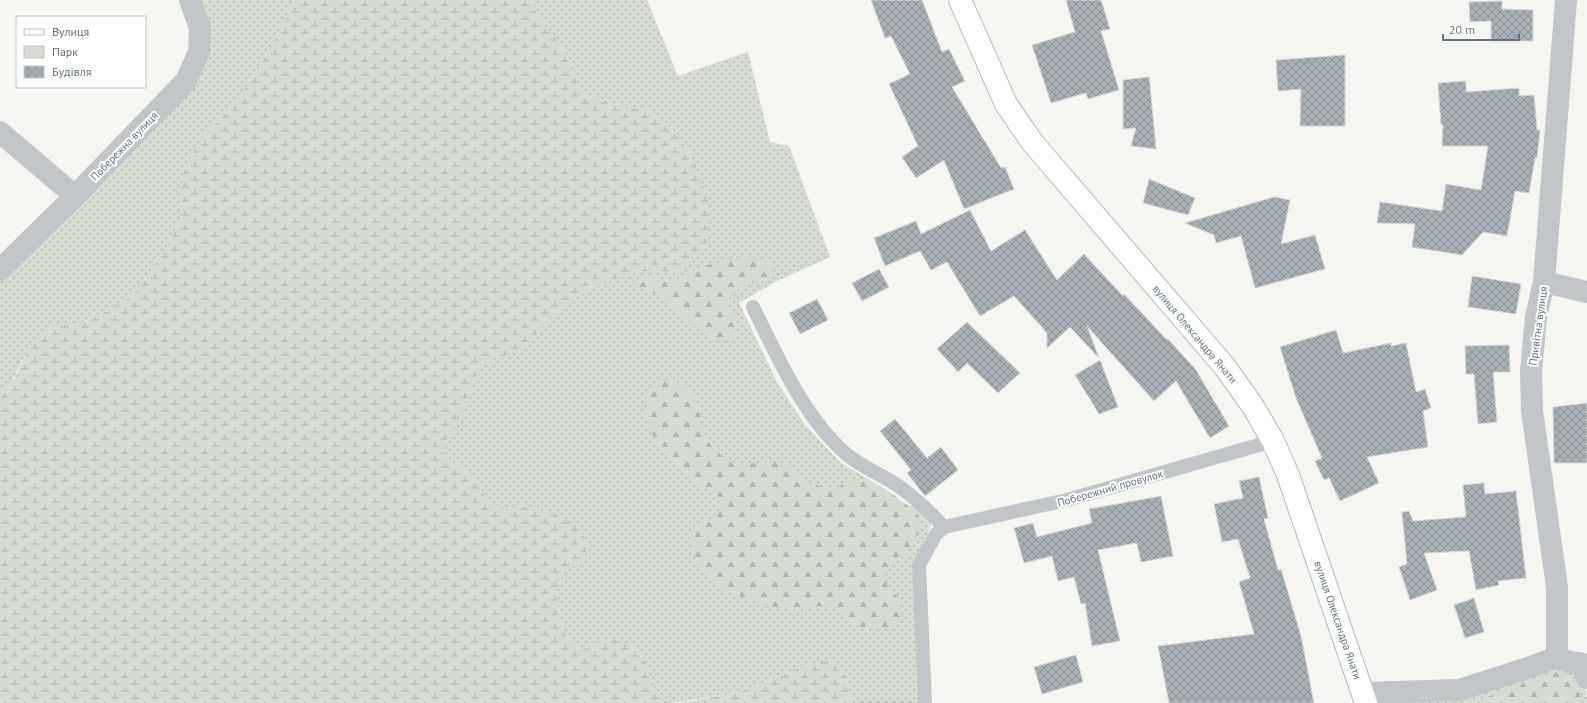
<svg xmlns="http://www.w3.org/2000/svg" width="1587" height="703" font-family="'PT Sans',sans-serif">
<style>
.green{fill:url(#green-dots)}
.forest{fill:url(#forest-firs)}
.wetland{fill:url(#wetland-marsh)}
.building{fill:url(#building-cross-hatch);stroke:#d6d6d4}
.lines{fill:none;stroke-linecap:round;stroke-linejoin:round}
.secondary-casing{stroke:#b4b9be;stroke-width:24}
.lane{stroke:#c2c6c9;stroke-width:14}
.street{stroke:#c2c6c9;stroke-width:22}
.secondary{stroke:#fff;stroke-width:22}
.labels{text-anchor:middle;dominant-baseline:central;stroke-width:4;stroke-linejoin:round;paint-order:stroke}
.street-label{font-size:11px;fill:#647482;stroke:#fff}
</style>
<defs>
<pattern id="green-dots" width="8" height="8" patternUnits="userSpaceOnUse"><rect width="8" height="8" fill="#d6dcd2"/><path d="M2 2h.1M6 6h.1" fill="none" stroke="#b1b7b0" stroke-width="1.8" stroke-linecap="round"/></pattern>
<pattern id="forest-firs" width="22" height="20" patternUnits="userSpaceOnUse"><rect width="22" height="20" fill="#d6dcd2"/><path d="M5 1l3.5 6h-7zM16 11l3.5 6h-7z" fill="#b1b7b0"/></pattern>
<pattern id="wetland-marsh" width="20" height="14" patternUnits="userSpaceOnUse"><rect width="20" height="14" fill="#d6dcd2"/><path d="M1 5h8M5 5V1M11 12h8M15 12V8" fill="none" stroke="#b1b7b0"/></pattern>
<pattern id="building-cross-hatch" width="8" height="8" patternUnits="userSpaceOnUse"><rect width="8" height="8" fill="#a8b0b6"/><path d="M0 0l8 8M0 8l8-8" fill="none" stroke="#8c9499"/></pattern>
</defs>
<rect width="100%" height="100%" fill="#f5f5f1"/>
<!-- green -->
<path class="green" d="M198,0H295L271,47L237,102L204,135L185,167L181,188L182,215L168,244L137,291L111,309L81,323L69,325L56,324C46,334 36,343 27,353C17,366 15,385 0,395V282L198,76Z
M531,0H647L678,76L748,52L770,142L789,146L830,257L777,281L739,303L778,384L806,426L841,463L878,485L904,503L924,511L930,518L931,526L924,542L919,703H852L845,673L809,664L740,692L670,703L654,688L646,663L596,641L583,650L573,646L565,634L558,608L556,592L565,571L585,559L558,516L521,505L505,510L488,501L477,483L463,469L451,461L444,452L447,439L459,423L474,379L486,364L518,351L533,339L546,322L566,304L590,288L642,271L679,272L691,154L671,127L645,109L608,103L590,97L579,88L572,65L557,40L538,17Z
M1555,666C1576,672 1587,679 1587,703H1389Z"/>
<!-- forest -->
<path class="forest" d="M747,257L768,262L774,269C773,272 773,276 771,278C767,283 758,281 752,283C741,287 727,296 726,308C736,318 740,325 735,338L721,342L709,339L670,305L667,299L636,286L634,282C649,271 663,283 679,278C686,276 691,270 698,268C713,262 731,260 747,257Z
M660,378C680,378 698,393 700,413C702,423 701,433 708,442C715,450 729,463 740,464C755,465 771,458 786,464C794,468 800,477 807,481C814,485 823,487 830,490C839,487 848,481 856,480C877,477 904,503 919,516L918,533L906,555L888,567L884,579L890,590L901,599L900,617L890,628C879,629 864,630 854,624C842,617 845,609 827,606C816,604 803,612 791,610C773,609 738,598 722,588C704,576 684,548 692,527L716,516L722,510C722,505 722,500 718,496C710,490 699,487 691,481C668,462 633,421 649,389C651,385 657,381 660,378Z
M1557,671C1576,677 1578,684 1582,703H1447L1476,701Z"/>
<!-- wetland -->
<path class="wetland" d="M295,0H531L538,17L557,40L572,66L579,88L590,97L608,103L645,109L671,127L691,154L707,196L710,227L703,253L679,272L642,271L590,288L566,304L546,322L533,339L518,351L486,364L474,379L459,423L447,439L444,452L451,461L463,469L477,483L488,501L505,510C510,508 517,505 523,506C543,508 582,521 587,544C588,548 585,555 585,559L565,571L556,592L558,608L565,634L573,646L583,650C606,634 608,638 634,645L646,663L654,688L670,703H0V395L4,392L15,378L26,354L43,333L56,324L69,325L81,323L111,309L137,291L168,244L182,215L181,188L185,167L204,135L237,102L271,47Z
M832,661L845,673L852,703H677L740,692L809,664Z"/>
<!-- building -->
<path class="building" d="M871,0H922L942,52L949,49L965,81L952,87L1001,168L1005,167L1014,189L964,209L944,160L916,178L902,157L918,146L889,84L910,74L891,36L885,38Z
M1066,0H1101L1110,29L1101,31L1119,90L1088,99L1086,93L1051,103L1032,45L1075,32Z
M1502,1V9L1533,10V41H1491V21L1470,22L1469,2Z
M1345,55V126H1300L1301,89L1278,91L1276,60Z
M1149,77L1150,85L1156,149L1131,146L1136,128L1123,129V80Z
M1466,81V92L1519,88V96L1534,95L1537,130H1540L1537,158H1535L1529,193L1515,191L1507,236L1483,232L1462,255L1412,247L1415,224L1377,223L1380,202L1442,211L1446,184L1481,190L1488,146H1442L1443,124L1441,125L1438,83Z
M1149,179L1195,198L1188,215L1143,203Z
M1274,197L1290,200L1281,244L1315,235L1325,269L1255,288L1241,236L1216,243L1214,235L1185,223Z
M970,210L991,251L1025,230L1057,280L1084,254L1123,296L1124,294L1167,340L1168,339L1196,370L1229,426L1210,438L1176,381L1154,401L1087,326L1099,358L1070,327L1047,348V333L1014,296L980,316L947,262L931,270L920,251L885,266L874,238L916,221L921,234Z
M879,269L889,287L862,301L852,283Z
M1472,276L1521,284L1516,314L1468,307Z
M817,299L828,320L800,334L789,313Z
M967,322L1020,373L998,393L967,363L958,372L937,349Z
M1336,330L1343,353L1391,343V346L1406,343L1416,392L1425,389L1431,408L1423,411L1428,447L1367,457L1379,483L1340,501L1329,478L1324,480L1315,461L1322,458L1296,398L1280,347Z
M1509,345L1510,372H1493L1497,422L1478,424L1474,374H1466L1465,346Z
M1100,360L1118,407L1099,414L1075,375Z
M1587,403V463H1554L1553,407Z
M895,419L927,458L941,447L958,470L925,496L907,473L911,470L880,431Z
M1259,477L1268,518L1264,519L1278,570L1281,569L1301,636L1314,703H1169L1158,646L1254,634L1239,582L1250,578L1238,539L1222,542L1214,504L1243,498L1239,481Z
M1484,483L1485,494L1516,491L1526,578L1498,581L1499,585L1476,590L1469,551L1424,553L1437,590L1410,600L1399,567L1407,564L1402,512L1409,511L1413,521L1466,517L1463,485Z
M1161,496L1173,556L1141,562L1137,543L1098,550L1120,641L1092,646L1085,603L1081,604L1074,577L1058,581L1052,556L1024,563L1014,528L1033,523L1037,537L1092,523L1089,509Z
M1474,598L1484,632L1465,638L1454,605Z
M1076,655L1083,682L1042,694L1034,667Z"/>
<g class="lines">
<!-- secondary casing -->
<g class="secondary-casing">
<path id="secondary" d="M960,0L1006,104L1032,142L1225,367L1254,408L1273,441L1288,475L1366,703"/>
</g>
<!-- lane -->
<path class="lane" d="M753,307C777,356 804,417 845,453C859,466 881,474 897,485C914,497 930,512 944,527
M925,703L919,565L936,534L944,527L1067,500L1273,441"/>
<!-- street -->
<path class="street" d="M1566,0L1544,282L1536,317L1531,372L1532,411L1557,587V657L1569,662L1583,664L1587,678
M0,132L75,196
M0,270L75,196L186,81L199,52L200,28L190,0
M1544,282L1587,292
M1363,693L1459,690L1525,669L1557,657"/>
<!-- secondary -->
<use href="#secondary" class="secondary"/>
</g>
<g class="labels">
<!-- street labels -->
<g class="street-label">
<text transform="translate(124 146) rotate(-46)">Побережна вулиця</text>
<text transform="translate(1538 326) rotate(-82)">Привітна вулиця</text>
<text transform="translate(1195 334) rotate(50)">вулиця Олександра Янати</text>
<text transform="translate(1110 488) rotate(-16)">Побережний провулок</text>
<text transform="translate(1338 620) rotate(71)">вулиця Олександра Янати</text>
</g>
</g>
<!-- legend -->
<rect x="16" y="16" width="130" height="72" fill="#ffffff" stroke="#c1c7cd"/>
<rect x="24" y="29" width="20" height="6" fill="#ffffff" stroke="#c1c7cd"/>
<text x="52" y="36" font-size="12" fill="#647482">Вулиця</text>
<rect x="24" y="46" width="20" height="12" fill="#d6dcd2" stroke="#c1c7cd"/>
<text x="52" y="56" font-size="12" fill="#647482">Парк</text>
<rect x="24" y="66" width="20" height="12" fill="url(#building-cross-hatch)" stroke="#c1c7cd"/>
<text x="52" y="76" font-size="12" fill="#647482">Будівля</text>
<!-- scale -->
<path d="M1443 34v6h76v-6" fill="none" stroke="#647482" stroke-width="2"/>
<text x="1449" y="34" font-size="12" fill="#647482" stroke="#ffffff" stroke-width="3" paint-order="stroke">20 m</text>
</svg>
